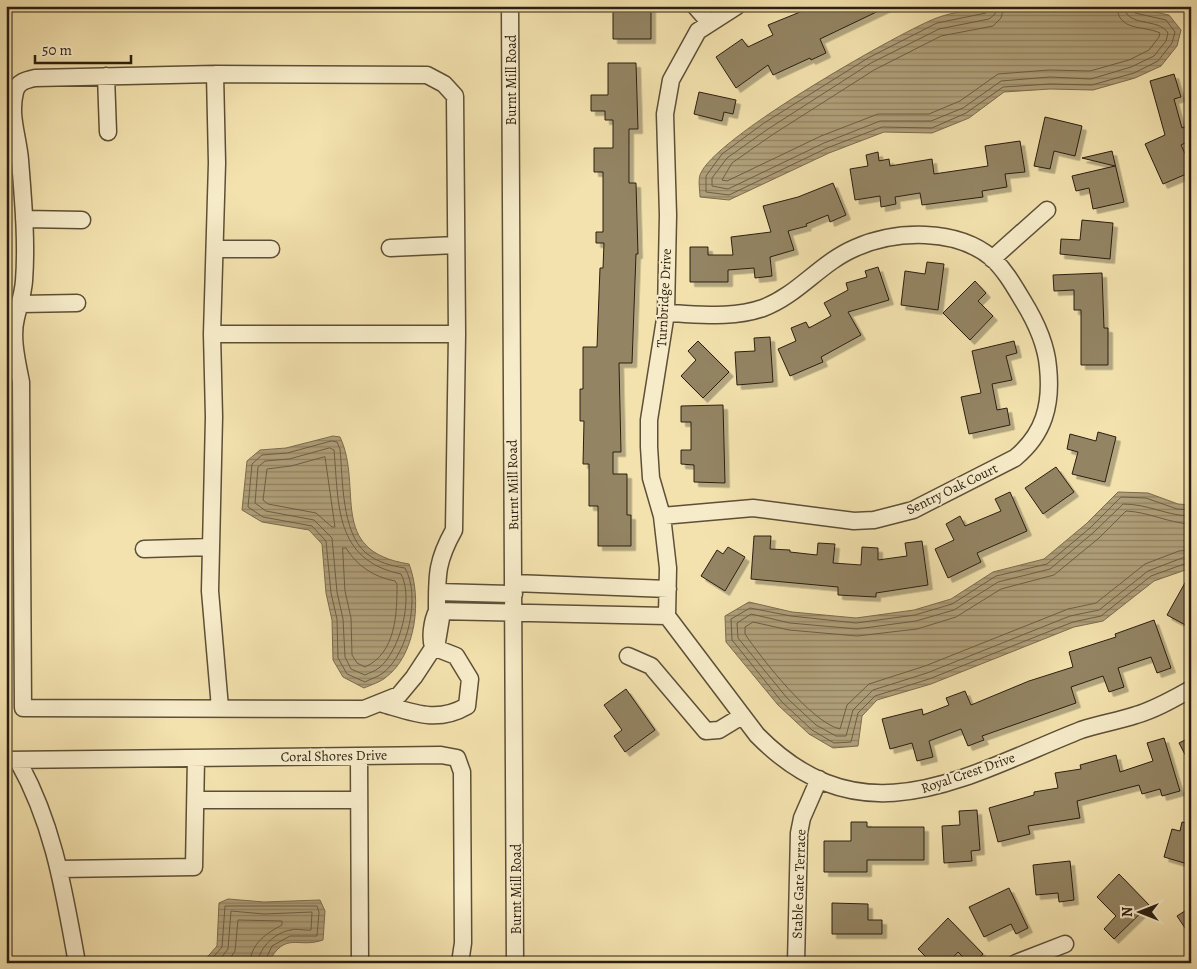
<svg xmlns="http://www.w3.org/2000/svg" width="1197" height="969" font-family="Alegreya,serif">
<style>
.water{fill:url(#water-rules);stroke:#7a6b4f}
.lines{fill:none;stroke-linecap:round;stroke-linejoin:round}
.shore{stroke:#6d5e45;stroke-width:1}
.building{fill:#938463;stroke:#2b1e11;filter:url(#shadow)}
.minor-casing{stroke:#5d4f38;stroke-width:19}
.minor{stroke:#f7ecca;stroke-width:16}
.labels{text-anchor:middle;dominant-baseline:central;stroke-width:4;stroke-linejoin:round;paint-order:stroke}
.street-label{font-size:14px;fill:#2b1e11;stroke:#f7ecca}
</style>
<defs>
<pattern id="water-rules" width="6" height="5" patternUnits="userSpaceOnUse" patternTransform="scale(1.25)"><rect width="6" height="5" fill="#af9f79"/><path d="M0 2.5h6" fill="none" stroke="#8f8162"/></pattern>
<filter id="shadow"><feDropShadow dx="4.5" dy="4.5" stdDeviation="0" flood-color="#0004"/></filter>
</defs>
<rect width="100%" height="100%" fill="#f3e2ae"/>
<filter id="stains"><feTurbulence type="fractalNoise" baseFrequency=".004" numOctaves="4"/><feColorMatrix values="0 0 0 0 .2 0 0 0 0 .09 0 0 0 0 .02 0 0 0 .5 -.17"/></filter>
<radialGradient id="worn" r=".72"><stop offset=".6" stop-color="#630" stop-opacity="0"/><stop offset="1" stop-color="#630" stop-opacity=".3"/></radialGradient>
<!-- water -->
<path class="water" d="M997,6H1126L1169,15L1181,30L1177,46L1161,66L1135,78L1093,90L1050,89L1004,92L969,118L932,133L884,132L829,153L729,200L700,197C700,191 698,181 700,175C712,139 893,36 934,19C953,11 977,10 997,6Z
M333,436L340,437C364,488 326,551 409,564C422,597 417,655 385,678C380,682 371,685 364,688L343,677L333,660L332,620L326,593L322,544L309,530L262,522L242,510L247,461L260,450L286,448Z
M1118,492L1148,493L1178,504L1191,505V568L1154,581L1103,621L1074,627L931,684L877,700L862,716L858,746L833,748L809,734L778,705L726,642L725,616L749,602L792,612L856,618L914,610L951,599L993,572L1044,559L1086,524Z
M228,899L264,902L320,900L325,911L323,940C297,949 286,930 268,963H202L217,946L219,903Z"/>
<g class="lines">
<!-- shore -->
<path class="shore" d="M990,6L986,13L937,23L868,58L764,123L722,154L706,176V192L729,195L827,148L882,127L932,128L966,113L1003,87L1050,84L1092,85L1134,73L1158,61L1172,43L1175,32L1166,20L1135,13L1131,6
M997,6L995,14L989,19L939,29L871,63L768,129L727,158L712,178V186L728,189L824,143L880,121H931L963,108L1001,81L1050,77L1091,79L1131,67L1154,56L1166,41L1168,33C1158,17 1126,28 1124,6
M1004,6L1001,18L993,26L941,36L874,70L772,135L732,163L722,180L727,181L821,136L878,114H929L960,101L998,74L1049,70L1090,71L1129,60L1149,50L1159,37L1160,33C1143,25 1118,32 1117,6
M332,441L337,442L340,449C343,478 341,532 366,553C377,562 391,566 405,568C421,596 408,654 383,673C378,677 370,679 365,682L347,674L338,658L337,619L331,593L326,541L312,526L263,517L248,507L252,464L262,455L287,453Z
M330,448L334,450C339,505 334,560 401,574C414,598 400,651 379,668C375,671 369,673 365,675L351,669L345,657L343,619L337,592L332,538L314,520L266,511L255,503L258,467L265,461L289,459Z
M325,457L335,527H332L316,513L268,504L263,500L267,469L291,466Z
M1191,510L1177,509L1146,498L1121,497L1090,528L1047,564L996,576L952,604L915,615L856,623L791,616L750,608L731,619L732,640L782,702L812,730L834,743L851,742L858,713L875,696L929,679L1073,622L1101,616L1151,576L1184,564H1191
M1191,516C1167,516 1149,504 1123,504L1094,532L1050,569L998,582L954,610L916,621L857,629L790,623L751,614L737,623L738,638L787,698L816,725L836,736H846L853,710L873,690L927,673L1070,616L1099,610L1148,571L1182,558L1191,557
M1191,524C1168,523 1149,512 1126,511L1099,538L1054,575L1001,589L956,617L917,629L857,636L789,630L753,622L745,627V634C761,658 812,723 840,729L847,705L869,684L925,666L1068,609L1096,603L1145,564L1179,551L1191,550
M343,548H346C357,566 374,577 395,581L397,584C397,614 396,653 365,667L357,663L352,655L351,618L345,591Z
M208,963L222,947L225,906H317L319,912L317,936H290L272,946L264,963
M217,963L228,949L231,911L264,914L312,912L311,930C305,931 297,928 291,930C276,932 259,947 258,963
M227,963L235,951L238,920L282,921V925C267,933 251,943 250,963"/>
</g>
<!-- building -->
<path class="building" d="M815,6H889L820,39L826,53L811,60L810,58L773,75L768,65L736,88L716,57L742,39L748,47L773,35L768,25Z
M613,7H651V39H613Z
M608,63H636L638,129H629V183H636L638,254H636L632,363H619L621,452H613V474H627V515H631V546H598V506H589V464H583L584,421H580V389H583V347H597L600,268H603L604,243H596V232H603V172H594V148H613V120H605V111H591V95H608Z
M1174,74L1181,97L1174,99L1182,128L1191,124V140L1181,145L1191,166V172L1163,184L1145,144L1165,135L1150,81Z
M699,92L736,100L733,114L724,112L722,121L694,114Z
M1045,117L1082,126L1075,156L1054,151L1050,169L1034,166Z
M1020,141L1025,172L1005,174L1007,187L982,191L983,197L922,205L920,193L895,197L896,204L881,207L880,196L855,200L850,169L868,166L866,155L878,152L879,161L889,159L890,166L932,159L934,174L988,166L985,146Z
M1112,151L1124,202L1093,209L1089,188L1076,191L1072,176L1115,166L1082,158Z
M833,183L846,215L830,222L828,215L806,224L807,226L788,231L794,250L770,257L772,276L755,278L754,268L728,270V282H690V247H708V255H733L731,237L771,232L763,206L798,197Z
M1082,220L1113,223L1110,259L1060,254L1061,239L1080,240Z
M927,262L944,264L938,310L901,305L905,271L925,274Z
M878,267L889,300L848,312L861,335L821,357L823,362L790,376L778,349L796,341L791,328L806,322L809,328L831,316L824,303L848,290L846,283L867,277L865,271Z
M1102,273L1104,328H1108V365H1081V310H1074V290L1054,291L1053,275Z
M975,281L986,293L978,301L993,316L970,340L943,313Z
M770,337L773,382L737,385L735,352L755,351L754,338Z
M698,341L729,372L703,398L681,376L696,360L688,351Z
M1014,341L1017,353L1006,356L1012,380L992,384L997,410L1007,408L1010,425L969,434L961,397L981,393L972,351Z
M723,405L725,483L694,482V465L681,464V450H691V422H681V406Z
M1098,432L1116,437L1105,482L1072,474L1078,452L1067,449L1070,434L1096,441Z
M1056,467L1074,492L1043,514L1025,488Z
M1010,492L1027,531L977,553L981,562L948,578L935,549L954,540L946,524L960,516L965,526L1001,511L995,499Z
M754,536H771L770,549L790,550V552L817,555L818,543L835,544L833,563L861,565L862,547L878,548V560L907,556L905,543L922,541L928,585L876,593V597L838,595V587L751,579Z
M728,547L745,557L725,591L701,576L717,550L723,554Z
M1191,572V628L1167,615Z
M1154,620L1171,668L1157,673L1151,657L1118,668L1124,687L1109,692L1103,676L1071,687L1076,703L982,736L984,740L968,746L961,729L929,741L933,757L917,761L912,743L890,749L882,719L922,709L923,715L949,705L946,698L965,691L971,705L1029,681L1073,667L1069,652L1116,637L1115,634Z
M626,689L655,730L625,752L614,736L622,730L604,705Z
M1191,737V766L1179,743Z
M1164,738L1180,791L1162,796L1160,789L1142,794L1139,785L1077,801L1080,818L1028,826L1030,834L998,842L989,808L1034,795V792L1058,788L1055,773L1081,769L1080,765L1116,755L1120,772L1153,761L1147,743Z
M977,810L980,850L971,851L972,861L944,863L942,826L960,825L959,811Z
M851,822H867V827H924V860H867V872H824V841H851Z
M1182,822L1191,824V865L1164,857L1172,829L1180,831Z
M1070,861L1074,900L1059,902L1058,893L1036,895L1033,865Z
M1119,874L1149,905L1114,939L1104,929L1116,916L1097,897Z
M1009,888L1028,928L1016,934L1011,924L984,937L969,907Z
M832,903L868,904V920H882V934H832Z
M1191,907V937L1177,916Z
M948,918L983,954L974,963H969L958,952L948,963H932L918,949Z"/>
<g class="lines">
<!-- minor casing -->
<g class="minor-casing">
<path id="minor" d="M510,6L515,963
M695,6L709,22
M215,74L217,163L212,334L214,417L210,591L220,708
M106,76L108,132
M24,219L82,220
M390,248L456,245
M216,249H271
M992,259L1047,210
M20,304L77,303
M212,334H457
M662,516L753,508L854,521L874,520L913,510L1015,458C1044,434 1052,405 1048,367C1046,343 1036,322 1023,301C1014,286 1005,270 992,258C956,228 896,230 855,248C820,263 798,295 763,308C732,319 698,314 666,313
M144,549L211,547
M514,583L668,589
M437,592L514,594
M437,611L667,616
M667,616L668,568L662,516L651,478L649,447V420L666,313L668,215L665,114L671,80L698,31L737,6
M667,616L757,735C863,843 965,776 1081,730C1099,724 1118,721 1136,715C1156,709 1173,699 1191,689
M433,647C430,637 432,621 437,611C437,576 436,562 454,530L457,334L455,96L444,84L427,75L215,74L35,78C26,80 17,82 15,92C9,116 18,136 20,160C23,199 27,241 24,281C23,294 19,305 16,318C11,337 17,362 21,382L23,708L364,709L399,695L414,677L437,642L441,618L437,611
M628,656L651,666L706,731L719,730L742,716
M380,703C412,712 436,724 467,706L470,679L456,656L433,647
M359,756L360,963
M6,760L441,755L457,758L462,772L463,943L460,963
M18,761C54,825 64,892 77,963
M197,800H359
M59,869L194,867L196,758
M796,963L799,833L802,818L819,779
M1016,963L1065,944"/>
</g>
<!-- minor -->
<use href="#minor" class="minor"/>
</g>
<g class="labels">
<!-- street labels -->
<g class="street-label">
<text transform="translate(511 80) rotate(-90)">Burnt Mill Road</text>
<text transform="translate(664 298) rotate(-87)">Turnbridge Drive</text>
<text transform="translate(513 485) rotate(-91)">Burnt Mill Road</text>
<text transform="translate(952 489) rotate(-26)">Sentry Oak Court</text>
<text transform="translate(334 756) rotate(-1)">Coral Shores Drive</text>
<text transform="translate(968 773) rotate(-19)">Royal Crest Drive</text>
<text transform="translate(799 884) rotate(-88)">Stable Gate Terrace</text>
<text transform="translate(516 889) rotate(-90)">Burnt Mill Road</text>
</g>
</g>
<!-- margin -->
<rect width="1197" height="969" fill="none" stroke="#f3e2ae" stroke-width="25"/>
<rect x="8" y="8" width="1182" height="954" fill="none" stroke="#2b1e11" stroke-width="2.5"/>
<rect x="12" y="12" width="1172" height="944" fill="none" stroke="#2b1e11"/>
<!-- north arrow -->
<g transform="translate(1140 912) rotate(270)" stroke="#f7ecca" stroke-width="4" paint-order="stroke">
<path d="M0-4L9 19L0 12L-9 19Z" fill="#2b1e11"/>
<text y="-8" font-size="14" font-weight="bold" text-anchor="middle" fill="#2b1e11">N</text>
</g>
<!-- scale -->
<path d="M35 55v8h96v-8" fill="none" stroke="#2b1e11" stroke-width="2.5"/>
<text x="42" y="55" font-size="15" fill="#2b1e11" stroke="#f7ecca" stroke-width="4" paint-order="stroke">50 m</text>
<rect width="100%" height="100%" filter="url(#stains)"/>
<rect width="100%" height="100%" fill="url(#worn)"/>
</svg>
